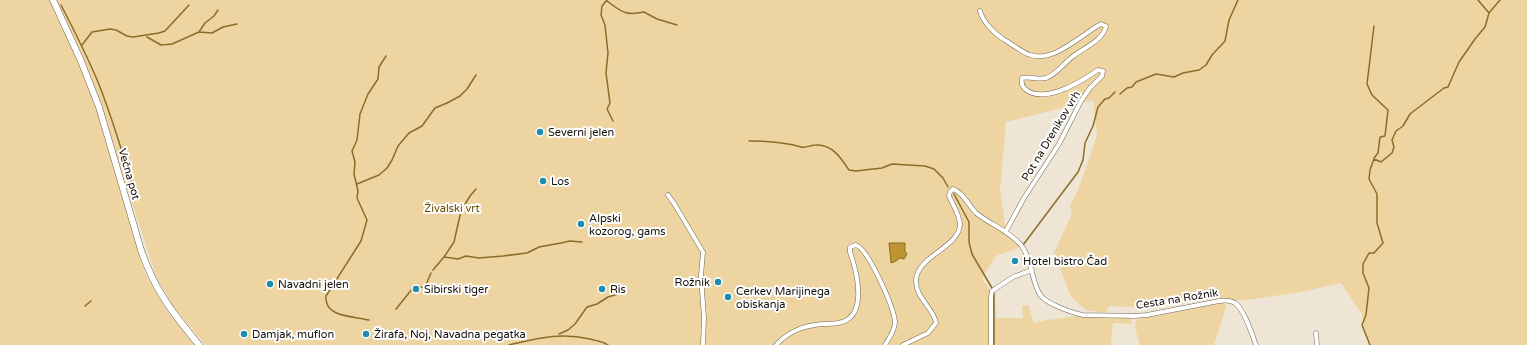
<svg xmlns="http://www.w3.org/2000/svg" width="1527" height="345" font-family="'Varela Round',sans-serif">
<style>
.green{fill:#eed4a0}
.water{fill:#be9433;stroke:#8b6d27}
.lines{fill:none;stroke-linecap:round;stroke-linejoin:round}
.stream{stroke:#8b6d27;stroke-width:1.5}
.street-casing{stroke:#6e6757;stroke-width:5}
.secondary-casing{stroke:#6e6757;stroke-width:7}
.street{stroke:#fff;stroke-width:4}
.secondary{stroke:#fff;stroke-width:6}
.poi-dot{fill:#1d8cb1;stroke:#fff;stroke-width:1.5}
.labels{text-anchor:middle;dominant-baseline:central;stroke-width:4;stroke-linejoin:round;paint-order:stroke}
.poi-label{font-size:11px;fill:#14110b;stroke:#fff;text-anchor:start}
.street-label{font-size:11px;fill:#14110b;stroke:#fff}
.park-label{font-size:11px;fill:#6a4e00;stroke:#fff}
</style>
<rect width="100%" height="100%" fill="#eee5d4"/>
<!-- green -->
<path class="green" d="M0,0H50L82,70L98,114L137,249L145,273L166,310L195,345H0Z
M56,0H1527V345H1371L1362,326L1364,325L1362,314L1341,283L1301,292L1246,300H1236L1227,298L1179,303L1180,299H1155L1141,306L1125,307L1109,306L1106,313L1086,310L1071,297L1054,253L1072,214L1070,206L1078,190L1097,136L1093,100L1006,122L1000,190L1005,224V233L1020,247L996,256L982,278L995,298L996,318H1023L1022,306L1028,305L1034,323L1047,320L1078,316L1130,318L1133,324L1113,323L1111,345H205L171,303L156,276L116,154Z
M1224,302L1226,307L1214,345H1140L1135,328L1136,320L1143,317L1157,316Z"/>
<!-- water -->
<path class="water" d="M889,243H905V251L907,254L904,259L900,258L896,261L891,263Z"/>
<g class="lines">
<!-- stream -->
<path class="stream" d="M607,0L602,6L601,15L605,25L608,53L606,73L610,103L607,109L613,121
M1478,0L1489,13
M607,1C622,12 625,16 644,12L657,19L677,25
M61,5C74,30 87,56 98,82C113,120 125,160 136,199
M1374,26L1367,84L1372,95L1388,110L1385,136L1380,137L1378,153L1374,158
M199,32L212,33L223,27L237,24
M147,37L161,45L172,44L199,32L205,23L214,16L218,10
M82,45L92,32L110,29L116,30L127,36L133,37L159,33L165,31L189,5
M1120,94L1127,88L1132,87L1136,82L1156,74L1174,77L1183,73L1199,70L1206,65L1212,55L1225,41L1229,20L1238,0
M749,141C767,141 784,142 801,147C806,148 811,145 816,145C832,144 841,158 849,170L856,171L882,168L892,164L925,166L934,169L943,178L948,187
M357,184L379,175L387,168L392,160L398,146L409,133L422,126L435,108L447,103L460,96L467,89L476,75
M954,194L969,222V242L972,254L992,288
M1023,245L1078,172L1083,160L1085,143L1093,126L1098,107L1105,99L1109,98L1115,92
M444,257L458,259L466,256L479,258L503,256L527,253L539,247L561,243L570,241L582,242
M433,270L444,257L454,242L461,211L470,196L476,189
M85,306L91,301
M396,309L413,288L425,287L431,273
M369,320C354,316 324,318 326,296L361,241L367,220L357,198L358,191L354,174L355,162L352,151L357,140L360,114L368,94L378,79L379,67L386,56
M559,334L568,330L575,324L587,307L597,304L608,297L618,294
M509,345C539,338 560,332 590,339C597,341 602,341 608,345
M994,345V293
M1370,345L1362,325L1366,315L1369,288L1363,273V264L1369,253H1374L1383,243L1377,223V194L1369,179L1370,170L1374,159L1381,162L1392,153L1394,147L1392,140L1396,131L1403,126L1410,114L1444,88L1448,87L1459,62L1475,39L1485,27L1489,13L1500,0"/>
<!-- street casing -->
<g class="street-casing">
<path id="street" d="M980,11C983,22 994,33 1003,39C1012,44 1020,51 1030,55C1054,63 1082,34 1101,24L1106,26C1103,41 1083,48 1072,57C1063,64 1057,74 1046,78C1037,80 1029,76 1022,78C1021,82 1022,86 1025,89C1044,105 1082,81 1098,70L1103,71L1102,76L1090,88L1081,101L1059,144L1024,198L1006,231
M668,195L675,205L703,252L701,276L704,318L703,345
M1316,333L1317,345
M776,345C789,331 803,326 822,324C827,324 833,324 838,323C869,318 857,272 850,252V247L856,245C869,250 894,308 895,322C895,331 889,338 885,345
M903,345L928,333L936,323C934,308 915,298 916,280C917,256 960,247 960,224C959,214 953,205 949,196L950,192L953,189C963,192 969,206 976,213C991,225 1008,230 1021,245C1033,260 1031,283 1041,296C1047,304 1073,313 1083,315L1134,316L1147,315L1219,301C1225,300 1230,300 1235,303C1244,309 1252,334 1256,345
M991,345V297L992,291L1013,277L1032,270"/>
</g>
<!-- secondary casing -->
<g class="secondary-casing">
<path id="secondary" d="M53,0L81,61L99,107L141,250C155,291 172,312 199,345"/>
</g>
<!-- street -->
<use href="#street" class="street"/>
<!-- secondary -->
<use href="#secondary" class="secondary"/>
</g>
<!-- markers -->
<g class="poi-dot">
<circle cx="540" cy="132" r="4"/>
<circle cx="543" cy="181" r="4"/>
<circle cx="581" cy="224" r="4"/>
<circle cx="1015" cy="261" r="4"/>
<circle cx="718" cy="282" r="4"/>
<circle cx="270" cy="284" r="4"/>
<circle cx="416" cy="289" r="4"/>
<circle cx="602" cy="289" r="4"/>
<circle cx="728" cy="297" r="4"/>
<circle cx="244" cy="334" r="4"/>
<circle cx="366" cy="334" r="4"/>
</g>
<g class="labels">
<!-- poi labels -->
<g class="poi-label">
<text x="548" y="132">Severni jelen</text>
<text x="551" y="181">Los</text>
<text x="589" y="218">Alpski<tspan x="589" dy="13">kozorog, gams</tspan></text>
<text x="1023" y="261">Hotel bistro Čad</text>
<text x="710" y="282" text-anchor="end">Rožnik</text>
<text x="278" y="284">Navadni jelen</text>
<text x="424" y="289">Sibirski tiger</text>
<text x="610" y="289">Ris</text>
<text x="736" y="291">Cerkev Marijinega<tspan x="736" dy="13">obiskanja</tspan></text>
<text x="252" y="334">Damjak, muflon</text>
<text x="374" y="334">Žirafa, Noj, Navadna pegatka</text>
</g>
<!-- street labels -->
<g class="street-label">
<text transform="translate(1051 136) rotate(-59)">Pot na Drenikov vrh</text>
<text transform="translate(129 174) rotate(74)">Večna pot</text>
<text transform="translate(1177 299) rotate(-9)">Cesta na Rožnik</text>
</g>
<!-- park labels -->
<g class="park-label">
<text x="452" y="208">Živalski vrt</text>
</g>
</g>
</svg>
